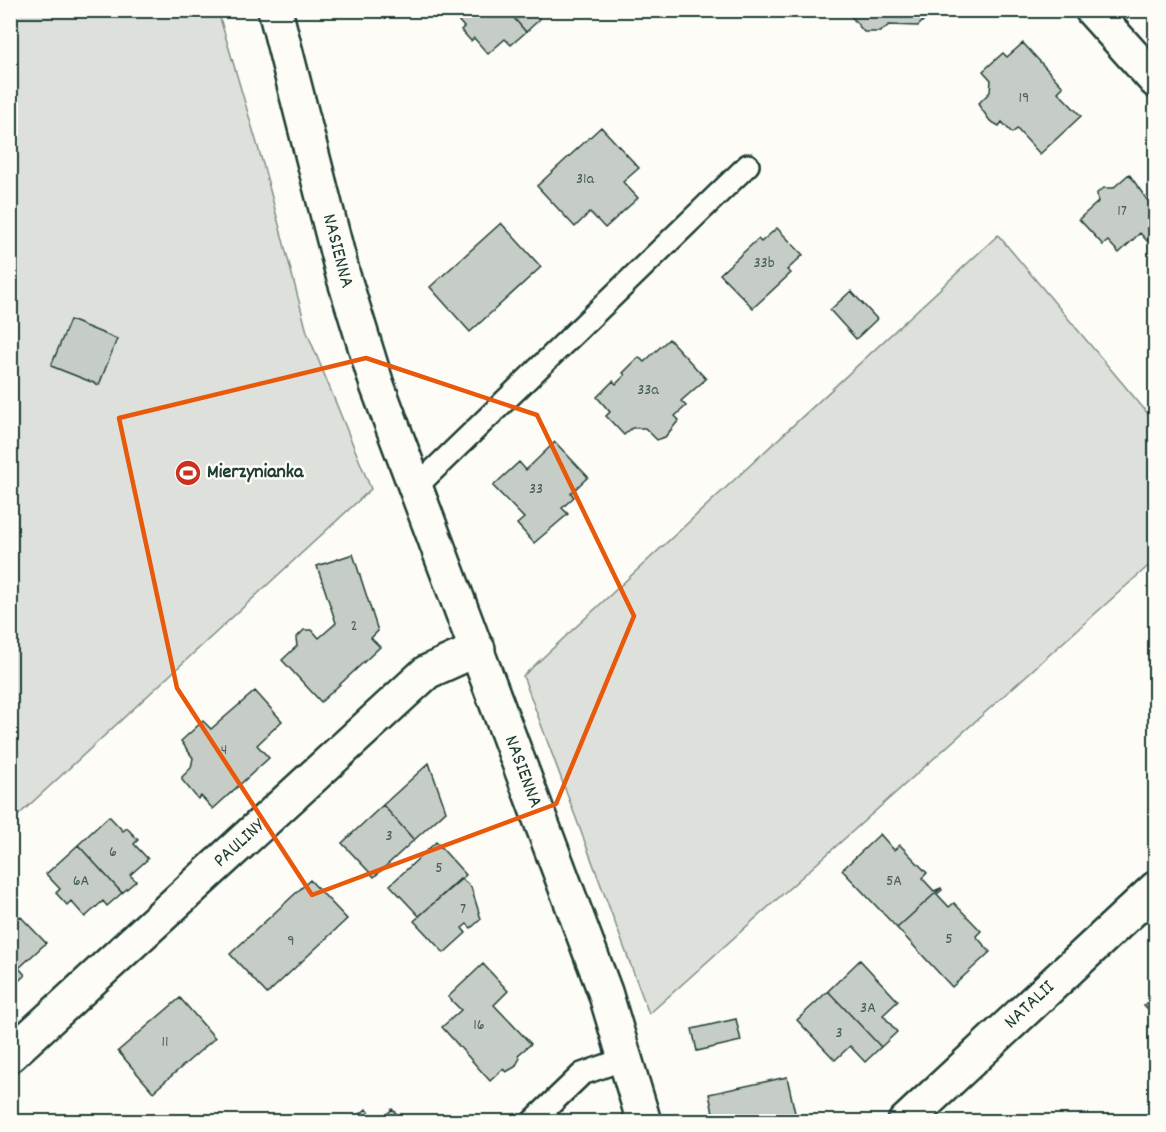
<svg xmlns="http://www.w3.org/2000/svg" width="1166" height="1132" font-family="Dekko,sans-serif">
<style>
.grass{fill:#dde0db;stroke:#7e8e88;stroke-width:1.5}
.building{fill:#c6cdc7;stroke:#1f3d34;stroke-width:1.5}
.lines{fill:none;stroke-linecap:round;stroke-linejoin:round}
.service-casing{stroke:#1f3d34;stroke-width:26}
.minor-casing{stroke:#1f3d34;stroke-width:38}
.tertiary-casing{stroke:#1f3d34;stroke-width:38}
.service{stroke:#fdfcf7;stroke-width:21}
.minor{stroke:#fdfcf7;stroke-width:33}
.tertiary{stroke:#fdfcf7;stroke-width:33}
.marked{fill:none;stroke:#e8590c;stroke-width:4.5;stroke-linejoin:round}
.labels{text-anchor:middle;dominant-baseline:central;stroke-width:5;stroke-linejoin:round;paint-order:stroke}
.number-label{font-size:16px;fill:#496159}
.street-label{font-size:20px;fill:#1f3d34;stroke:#fdfcf7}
.poi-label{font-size:20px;font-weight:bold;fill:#1f3d34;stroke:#fdfcf7;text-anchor:start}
</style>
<rect width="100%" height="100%" fill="#fdfcf7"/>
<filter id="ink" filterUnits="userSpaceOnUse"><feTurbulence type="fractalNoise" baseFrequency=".0167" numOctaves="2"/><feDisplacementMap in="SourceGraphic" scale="12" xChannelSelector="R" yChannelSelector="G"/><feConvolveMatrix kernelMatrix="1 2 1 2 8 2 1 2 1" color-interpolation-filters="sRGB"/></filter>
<g filter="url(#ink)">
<!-- grass -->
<path class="grass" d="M11,11H218L265,171L307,332L371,489L11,822Z
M998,235L1155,422V560L649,1014L523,676Z"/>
<!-- building -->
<path class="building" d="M507,10H538L535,13L540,19L526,32Z
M507,10L526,32L511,45L505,39L488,54L474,38L471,41L461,30L464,27L450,11Z
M846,10H929V15L918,26L889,25L880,32H864Z
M1023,43L1063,87L1058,92L1081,116L1040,154L1017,129L1012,133L1002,122L999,126L990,121L978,104L990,92L991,80L983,71L1003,53L1007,57Z
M601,127L639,168L623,182L638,198L605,228L590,212L575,227L537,186Z
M1129,174L1147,200L1156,193V233L1147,241L1140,233L1119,253L1108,241L1103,245L1079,219L1098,202L1097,193L1104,188H1113Z
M501,223L541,267L470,332L430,287Z
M777,228L803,255L787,270L791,273L753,308L720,274L758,239L761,242Z
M851,291L877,319L856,339L830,310Z
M70,320L117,339L99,385L51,366Z
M669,339L706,379L681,401L686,406L675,416L679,420L665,437L657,440L645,428H632L624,435L606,416L610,412L597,397L613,381L616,384L625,375L623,373L639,357L644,362Z
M555,442L588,477L571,493L574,497L562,508L568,514L534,543L517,524L524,518L493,486L519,462L526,470Z
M353,554L378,631L371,638L380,647L321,702L282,660L297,646L296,638L304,630H312L319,638L336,623L317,566Z
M255,691L282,721L257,745L269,758L213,809L201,796L198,799L182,780V777L191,768L193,758L181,741L203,721L211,729Z
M429,763L446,811L414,840L383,805Z
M383,805L414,840L374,877L342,843Z
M109,816L123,831L127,828L138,840L134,844L148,859L130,875L136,881L122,893L78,845Z
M880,834L894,850L900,845L927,873L922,878L934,891L941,888L897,928L842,870Z
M436,842L466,875L419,916L390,885Z
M78,845L122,893L107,906L103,901L85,917L71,901L67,905L56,893L60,889L46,874Z
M461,878L471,887L481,919L471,928L467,924L462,928L466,933L444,953L414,921Z
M310,880L347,919L267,994L230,954Z
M941,888L942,890L937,894L949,907L954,903L981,931L976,936L990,952L952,987L897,928Z
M10,912L17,919L20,916L46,943L19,968L25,975L10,989Z
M860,960L898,1001L883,1015L897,1032L881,1047L828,991Z
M483,964L508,991L494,1005L531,1044L518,1055L520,1058L515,1067L506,1072L503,1069L490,1081L442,1027L461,1010L448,997Z
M828,991L881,1047L865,1062L850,1046L835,1060L797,1020Z
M1156,994V1017L1144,1005Z
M180,998L215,1038L153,1092L118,1051Z
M736,1019L741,1041L697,1051L692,1029Z
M787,1077L797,1122H715L709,1094Z
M366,1109L379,1122H352Z
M392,1109L404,1122H380Z"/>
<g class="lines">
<!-- service casing -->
<g class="service-casing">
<path id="service" d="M416,487L748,165
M532,1122L582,1074L627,1058"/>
</g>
<!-- minor casing -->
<g class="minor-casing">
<g id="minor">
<path d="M1092,10L1156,81"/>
<path id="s1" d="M10,1055L427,672L478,649"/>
<path id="s2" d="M905,1122L1156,888"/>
</g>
</g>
<!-- tertiary casing -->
<g class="tertiary-casing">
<g id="tertiary">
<path id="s3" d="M275,10L343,275L377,385L605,992L644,1122"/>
</g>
</g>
<!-- service -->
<use href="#service" class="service"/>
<!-- minor -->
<use href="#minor" class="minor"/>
<!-- tertiary -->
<use href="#tertiary" class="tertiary"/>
</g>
</g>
<!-- marked area -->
<path class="marked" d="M366,358L537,415L634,616L556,804L312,895L177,688L119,418Z"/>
<!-- icons -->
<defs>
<g id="stadium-disc" transform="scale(1.35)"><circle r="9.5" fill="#c8321e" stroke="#fdfcf7"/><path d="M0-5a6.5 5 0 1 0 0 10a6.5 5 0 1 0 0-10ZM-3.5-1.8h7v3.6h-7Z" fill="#fff"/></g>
</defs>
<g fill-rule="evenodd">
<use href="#stadium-disc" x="188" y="473"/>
</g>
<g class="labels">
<!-- number labels -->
<g class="number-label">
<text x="1024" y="98">19</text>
<text x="585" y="179">31a</text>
<text x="1122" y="211">17</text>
<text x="764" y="263">33b</text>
<text x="648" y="390">33a</text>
<text x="536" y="489">33</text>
<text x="354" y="626">2</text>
<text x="224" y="750">4</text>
<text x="389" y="836">3</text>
<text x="113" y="852">6</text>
<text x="439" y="868">5</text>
<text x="81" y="881">6A</text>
<text x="894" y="881">5A</text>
<text x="463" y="909">7</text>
<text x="949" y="939">5</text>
<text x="291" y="941">9</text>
<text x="868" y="1008">3A</text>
<text x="479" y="1025">16</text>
<text x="839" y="1033">3</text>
<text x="165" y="1042">11</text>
</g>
<!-- street labels -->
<g class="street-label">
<text stroke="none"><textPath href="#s3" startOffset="249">NASIENNA</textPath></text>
<text stroke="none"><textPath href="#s3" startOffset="802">NASIENNA</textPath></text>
<text stroke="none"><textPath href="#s1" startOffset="312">PAULINY</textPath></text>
<text stroke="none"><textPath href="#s2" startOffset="171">NATALII</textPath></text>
</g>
<!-- poi labels -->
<g class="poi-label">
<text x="207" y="473">Mierzynianka</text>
</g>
</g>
<!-- margin -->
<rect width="1166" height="1132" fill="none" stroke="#fdfcf7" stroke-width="36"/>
<rect x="18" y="18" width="1130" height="1096" fill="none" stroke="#1f3d34" stroke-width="2" filter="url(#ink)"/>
</svg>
